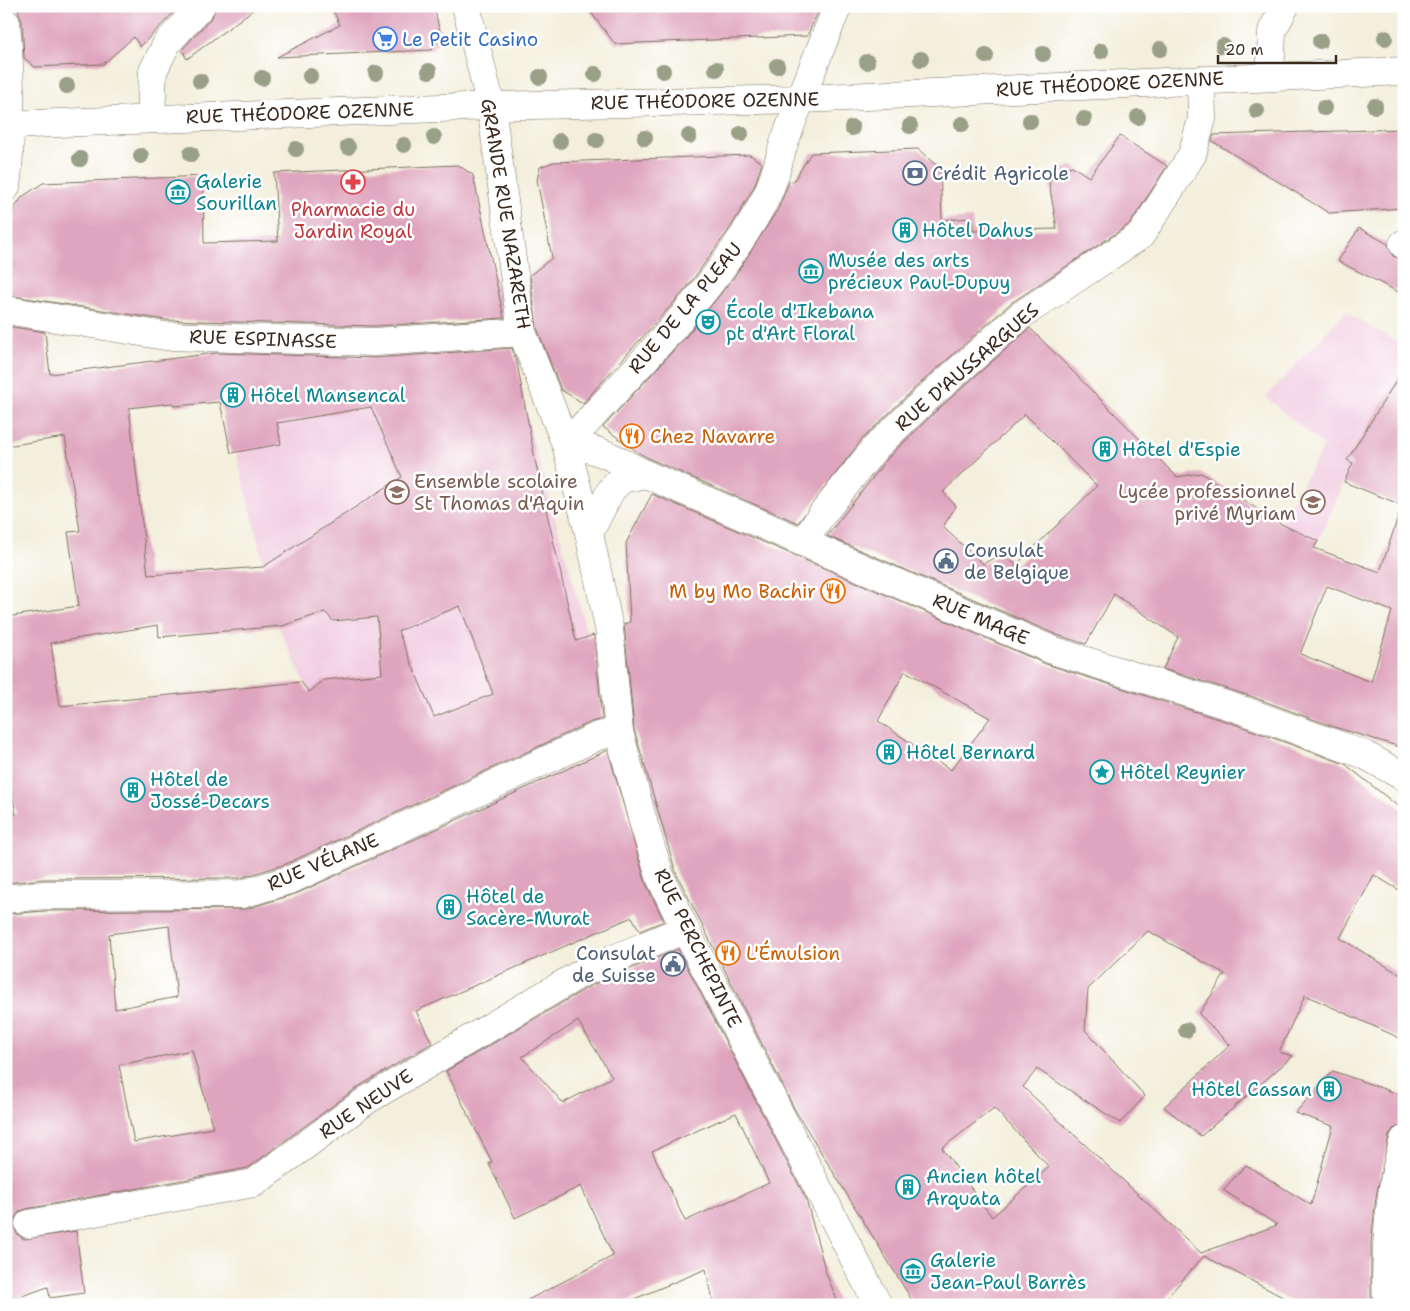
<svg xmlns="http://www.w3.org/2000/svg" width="1410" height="1311" font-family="'Shantell Sans',sans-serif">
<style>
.built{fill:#f2cfe2}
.building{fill:#dfa5be;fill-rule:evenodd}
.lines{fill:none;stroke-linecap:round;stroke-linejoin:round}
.minor-casing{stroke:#7b6f60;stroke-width:29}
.minor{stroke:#fff;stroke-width:28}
.tree{fill:#9a9f87}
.labels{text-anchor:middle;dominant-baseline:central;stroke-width:5;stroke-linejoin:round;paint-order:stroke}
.shop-label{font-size:19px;fill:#366cbe;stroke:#fff;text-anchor:start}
.street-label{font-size:19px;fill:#3b2a1e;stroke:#fff}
.service-label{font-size:19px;fill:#4e5e75;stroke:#fff;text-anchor:start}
.culture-label{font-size:19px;fill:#0d838f;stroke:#fff;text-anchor:start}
.health-label{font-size:19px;fill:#be3a42;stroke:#fff}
.food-label{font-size:19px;fill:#c56008;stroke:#fff;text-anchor:start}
.education-label{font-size:19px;fill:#785e54;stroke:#fff;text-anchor:start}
</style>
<rect width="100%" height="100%" fill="#fff"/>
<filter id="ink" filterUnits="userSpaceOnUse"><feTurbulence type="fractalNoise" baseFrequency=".02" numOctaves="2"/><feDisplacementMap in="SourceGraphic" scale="10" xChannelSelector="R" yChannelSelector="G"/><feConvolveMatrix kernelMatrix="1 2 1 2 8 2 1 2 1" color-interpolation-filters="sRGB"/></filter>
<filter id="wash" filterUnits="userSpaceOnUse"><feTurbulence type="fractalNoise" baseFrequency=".0096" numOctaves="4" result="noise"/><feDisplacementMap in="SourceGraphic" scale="20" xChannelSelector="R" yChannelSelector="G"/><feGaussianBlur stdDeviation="1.12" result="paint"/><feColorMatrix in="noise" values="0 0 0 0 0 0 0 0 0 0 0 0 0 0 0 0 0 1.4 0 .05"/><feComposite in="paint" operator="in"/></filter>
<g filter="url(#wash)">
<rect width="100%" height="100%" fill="#f3efdc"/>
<!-- built -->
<path class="built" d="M1345,312L1404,346V370L1347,460L1353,463L1318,541L1240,601L1279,523L1324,446L1266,397Z
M508,349L588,637L596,718L408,798L309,692L279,627L211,350L334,356Z"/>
<g id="blocks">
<!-- building -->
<path class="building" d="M17,6H180L140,47L134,37L103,64L35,67L24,58L22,22Z
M216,6H258L187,59L182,50L212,17Z
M331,6H434L441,37L432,50L277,57L340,25Z
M586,6H821L807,36L615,44Z
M1404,129V208L1329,213L1212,141L1214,135Z
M1120,136L1167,166L1130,224L1011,303L914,389L863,438L798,523L652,460L639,453L603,427L684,339L734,277L778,209L790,180L793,182L811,153L918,149L940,169L942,220L972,218L973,231L1057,229L1049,183L1058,170L1072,166L1089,177Z
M750,155L762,163L754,187L731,227L686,289L583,403L561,390L537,328L530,275L552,258L537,180L540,167L554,162Z
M458,165L473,175L504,318L375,326L166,320L6,295V221L22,197L43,183L203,176L204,243L278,241L274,173Z
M1359,228L1388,244L1393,256L1404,260V295L1338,261Z
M6,326L45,332L50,374L216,353L375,358L512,348L517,363L535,460L576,641L594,635L602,719L591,722L286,864L240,878L44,879L6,883V816L16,814L6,763V617L79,606L68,532L80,531L65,437L6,446ZM220,402L231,453L281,444L277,423L371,407L402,477L263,567L148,575L129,408L172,403L175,406ZM460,606L493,694L434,717L398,631ZM325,612L333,621L377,617L382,674L324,680L309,692L301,682L60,706L51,643L158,625L159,637L282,626Z
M1030,328L1177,477L1201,473L1279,523L1318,541L1314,548L1380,572L1398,517H1404V748L1334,727L1250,696L1163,669L1178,637L1114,594L1086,644L1057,635L827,536L887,459L936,411ZM1025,414L1097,486L1016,565L1002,553L983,564L943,527L956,506L943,492ZM1327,586L1392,611L1371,682L1300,654Z
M1404,368V506L1344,482L1353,463L1347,460Z
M652,494L1046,664L1240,726L1345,764L1404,811V893L1374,875L1340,938L1404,977V1040L1305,995L1279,1052L1293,1056L1201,1136L1164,1107L1230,1045L1199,1014L1225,974L1148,931L1088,989L1085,1030L1145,1096L1120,1123L1037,1069L1023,1087L1201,1253L1277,1225L1223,1190L1246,1165L1311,1205L1333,1126L1295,1113L1333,1071L1404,1096V1125L1393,1129L1389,1136L1376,1197L1371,1243V1305H1298L1204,1256L1160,1305H915L795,1110L676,873L634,729L624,624L630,622L626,543ZM905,671L990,718L951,770L878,721ZM994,1108L1049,1167L992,1217L942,1148Z
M608,750L646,884L664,921L640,931L632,917L416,1011L432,1043L358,1087L248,1168L26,1209L19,1212L15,1218L14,1226L17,1234L24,1239L76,1231L84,1293L50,1298L48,1287L13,1299L6,1284V914L45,911L246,909L298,893ZM169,926L177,997L115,1009L109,934ZM192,1050L213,1128L134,1142L119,1065Z
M678,949L806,1199L826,1273L839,1305H714L706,1269L620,1305H518L613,1256L581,1186L515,1218L489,1164L492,1162L446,1071L592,985ZM578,1021L612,1077L563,1103L522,1057ZM736,1113L769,1183L685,1221L652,1151Z
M1404,1230V1305H1403L1402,1265Z"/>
</g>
</g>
<g filter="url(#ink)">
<use href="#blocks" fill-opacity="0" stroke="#7b6f60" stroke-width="1"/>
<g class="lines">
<!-- minor casing -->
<g class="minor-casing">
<path id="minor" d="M466,6L491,106L522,332L566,445L589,533L609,628L619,732L644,825L661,879L685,929L878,1305
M6,23C11,78 13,132 6,187
M1270,77L1272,31L1285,6
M151,118L153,71L167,43L201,6
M6,125L491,106L803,99L1404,71
M1403,244L1404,245
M6,310L165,336L375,342L522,332
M566,445C598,447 617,460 645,474L1052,650L1245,711L1365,755L1404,777
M566,445C636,367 714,294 764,201C775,181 778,161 785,140C802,96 819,50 838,6
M589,533L611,490L622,479L645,474
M804,542L820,517L875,448L925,400L1020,316L1141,235L1192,155L1202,119L1201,80
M6,899L44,895L242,894L292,879L598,736L619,732
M29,1224L254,1183L367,1100L497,1023L585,971L685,929
M1387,1305C1384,1256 1389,1186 1404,1140"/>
</g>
<!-- minor -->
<use href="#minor" class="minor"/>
</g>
<!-- trees -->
<g class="tree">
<circle cx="1385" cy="38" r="8"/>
<circle cx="1320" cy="41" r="8"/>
<circle cx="1223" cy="46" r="8"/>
<circle cx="1160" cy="49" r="8"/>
<circle cx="1101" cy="51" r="8"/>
<circle cx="1043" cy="54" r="8"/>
<circle cx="986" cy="56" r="8"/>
<circle cx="921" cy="59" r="8"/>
<circle cx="867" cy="62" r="8"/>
<circle cx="777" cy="66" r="8"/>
<circle cx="716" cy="69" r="8"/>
<circle cx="429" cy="71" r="8"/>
<circle cx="663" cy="71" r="8"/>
<circle cx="376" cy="73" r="8"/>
<circle cx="595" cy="74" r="8"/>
<circle cx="310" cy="76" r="8"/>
<circle cx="540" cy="77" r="8"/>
<circle cx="262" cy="78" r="8"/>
<circle cx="200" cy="81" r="8"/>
<circle cx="67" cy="86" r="8"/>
<circle cx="1375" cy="106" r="8"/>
<circle cx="1324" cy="108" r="8"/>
<circle cx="1257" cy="111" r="8"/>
<circle cx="1138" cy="117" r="8"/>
<circle cx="1084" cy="119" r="8"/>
<circle cx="1030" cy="121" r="8"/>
<circle cx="962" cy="124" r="8"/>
<circle cx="910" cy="126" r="8"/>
<circle cx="852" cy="128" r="8"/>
<circle cx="741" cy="134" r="8"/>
<circle cx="689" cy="136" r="8"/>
<circle cx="434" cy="137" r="8"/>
<circle cx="645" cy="138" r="8"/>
<circle cx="596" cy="140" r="8"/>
<circle cx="560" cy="141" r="8"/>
<circle cx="404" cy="145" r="8"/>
<circle cx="348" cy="147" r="8"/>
<circle cx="296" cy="149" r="8"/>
<circle cx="191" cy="154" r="8"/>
<circle cx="141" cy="156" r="8"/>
<circle cx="80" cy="159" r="8"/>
<circle cx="1186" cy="1030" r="8"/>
</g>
</g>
<!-- icons -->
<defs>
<g id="supermarket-ring" transform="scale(1.25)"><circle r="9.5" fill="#fff" stroke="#3f7fe0" stroke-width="1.5"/><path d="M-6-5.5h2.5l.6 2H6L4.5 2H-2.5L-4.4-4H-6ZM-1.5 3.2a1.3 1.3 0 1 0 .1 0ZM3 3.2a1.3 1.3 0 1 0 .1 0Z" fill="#3f7fe0"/></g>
<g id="bank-ring" transform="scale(1.25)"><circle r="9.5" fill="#fff" stroke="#5c6f8a" stroke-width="1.5"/><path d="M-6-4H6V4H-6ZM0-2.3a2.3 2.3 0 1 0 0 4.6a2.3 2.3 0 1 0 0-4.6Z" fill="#5c6f8a"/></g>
<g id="pharmacy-ring" transform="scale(1.25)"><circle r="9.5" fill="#fff" stroke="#e0444e" stroke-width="1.5"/><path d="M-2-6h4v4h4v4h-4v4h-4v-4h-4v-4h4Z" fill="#e0444e"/></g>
<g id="museum-ring" transform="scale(1.25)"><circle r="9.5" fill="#fff" stroke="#0f9aa8" stroke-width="1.5"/><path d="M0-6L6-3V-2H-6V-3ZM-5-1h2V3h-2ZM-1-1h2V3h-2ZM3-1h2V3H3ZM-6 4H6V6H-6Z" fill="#0f9aa8"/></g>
<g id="building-ring" transform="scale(1.25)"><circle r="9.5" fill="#fff" stroke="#0f9aa8" stroke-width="1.5"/><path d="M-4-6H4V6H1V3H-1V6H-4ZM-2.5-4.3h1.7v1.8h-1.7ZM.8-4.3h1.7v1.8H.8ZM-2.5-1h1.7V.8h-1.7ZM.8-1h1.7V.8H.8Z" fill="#0f9aa8"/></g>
<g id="theatre-ring" transform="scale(1.25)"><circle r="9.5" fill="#fff" stroke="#0f9aa8" stroke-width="1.5"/><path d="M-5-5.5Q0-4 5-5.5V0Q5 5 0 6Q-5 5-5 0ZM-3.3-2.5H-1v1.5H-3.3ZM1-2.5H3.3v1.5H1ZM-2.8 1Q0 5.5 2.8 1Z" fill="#0f9aa8"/></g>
<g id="restaurant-ring" transform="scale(1.25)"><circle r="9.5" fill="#fff" stroke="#e8710a" stroke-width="1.5"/><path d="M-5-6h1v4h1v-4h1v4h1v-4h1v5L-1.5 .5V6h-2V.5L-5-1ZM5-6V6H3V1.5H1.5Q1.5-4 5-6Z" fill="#e8710a"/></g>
<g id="school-ring" transform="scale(1.25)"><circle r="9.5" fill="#fff" stroke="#8d6e63" stroke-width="1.5"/><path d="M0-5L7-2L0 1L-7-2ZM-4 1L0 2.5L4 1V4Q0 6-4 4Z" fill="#8d6e63"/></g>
<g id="civic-ring" transform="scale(1.25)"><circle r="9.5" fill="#fff" stroke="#5c6f8a" stroke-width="1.5"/><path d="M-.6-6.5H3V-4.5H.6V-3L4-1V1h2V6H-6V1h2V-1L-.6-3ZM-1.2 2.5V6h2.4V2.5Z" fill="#5c6f8a"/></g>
<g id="sight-ring" transform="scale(1.25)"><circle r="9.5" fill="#fff" stroke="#0f9aa8" stroke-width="1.5"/><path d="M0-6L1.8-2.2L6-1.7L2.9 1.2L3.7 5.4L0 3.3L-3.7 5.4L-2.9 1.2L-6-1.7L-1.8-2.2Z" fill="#0f9aa8"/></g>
</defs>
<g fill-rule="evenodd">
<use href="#supermarket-ring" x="385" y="39"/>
<use href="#bank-ring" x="915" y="173"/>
<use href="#pharmacy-ring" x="353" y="182"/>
<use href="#museum-ring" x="178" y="192"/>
<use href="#building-ring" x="905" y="230"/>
<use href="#museum-ring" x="811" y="271"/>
<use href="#theatre-ring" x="708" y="322"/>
<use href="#building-ring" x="233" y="395"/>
<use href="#restaurant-ring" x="632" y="436"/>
<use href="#building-ring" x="1105" y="449"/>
<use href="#school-ring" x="397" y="492"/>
<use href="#school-ring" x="1313" y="502"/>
<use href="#civic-ring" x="946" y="561"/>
<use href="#restaurant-ring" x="833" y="591"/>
<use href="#building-ring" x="889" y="752"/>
<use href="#sight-ring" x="1102" y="772"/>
<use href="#building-ring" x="133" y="790"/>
<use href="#building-ring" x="449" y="907"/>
<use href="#restaurant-ring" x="728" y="953"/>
<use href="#civic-ring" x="673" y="964"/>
<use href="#building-ring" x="1329" y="1089"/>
<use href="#building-ring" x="908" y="1187"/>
<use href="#museum-ring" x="913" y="1271"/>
</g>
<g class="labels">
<!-- shop labels -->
<g class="shop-label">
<text x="402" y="39">Le Petit Casino</text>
</g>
<!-- street labels -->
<g class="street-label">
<text transform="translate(1110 84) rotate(-3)">RUE THÉODORE OZENNE</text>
<text transform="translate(705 101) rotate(-1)">RUE THÉODORE OZENNE</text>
<text transform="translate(300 113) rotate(-2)">RUE THÉODORE OZENNE</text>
<text transform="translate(506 214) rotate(81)">GRANDE RUE NAZARETH</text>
<text transform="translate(685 308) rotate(-50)">RUE DE LA PLEAU</text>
<text transform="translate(263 339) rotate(2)">RUE ESPINASSE</text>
<text transform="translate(967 367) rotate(-41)">RUE D'AUSSARGUES</text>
<text transform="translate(981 619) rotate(23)">RUE MAGE</text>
<text transform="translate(323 862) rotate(-23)">RUE VÉLANE</text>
<text transform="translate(698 948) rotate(64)">RUE PERCHEPINTE</text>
<text transform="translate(366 1104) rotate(-34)">RUE NEUVE</text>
</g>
<!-- service labels -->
<g class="service-label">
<text x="932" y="173">Crédit Agricole</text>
<text x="964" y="550">Consulat<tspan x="964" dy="22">de Belgique</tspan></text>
<text x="656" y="953" text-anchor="end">Consulat<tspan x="656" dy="22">de Suisse</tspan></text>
</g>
<!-- culture labels -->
<g class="culture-label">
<text x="196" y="181">Galerie<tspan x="196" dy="22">Sourillan</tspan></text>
<text x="922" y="230">Hôtel Dahus</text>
<text x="828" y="260">Musée des arts<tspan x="828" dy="22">précieux Paul-Dupuy</tspan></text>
<text x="726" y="311">École d'Ikebana<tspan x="726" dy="22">pt d'Art Floral</tspan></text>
<text x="250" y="395">Hôtel Mansencal</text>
<text x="1122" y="449">Hôtel d'Espie</text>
<text x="906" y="752">Hôtel Bernard</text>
<text x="1120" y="772">Hôtel Reynier</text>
<text x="150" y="779">Hôtel de<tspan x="150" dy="22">Jossé-Decars</tspan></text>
<text x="466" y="896">Hôtel de<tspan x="466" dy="22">Sacère-Murat</tspan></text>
<text x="1312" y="1089" text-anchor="end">Hôtel Cassan</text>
<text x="926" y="1176">Ancien hôtel<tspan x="926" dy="22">Arquata</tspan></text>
<text x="930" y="1260">Galerie<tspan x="930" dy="22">Jean-Paul Barrès</tspan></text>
</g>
<!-- health labels -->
<g class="health-label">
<text x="353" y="209">Pharmacie du<tspan x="353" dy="22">Jardin Royal</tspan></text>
</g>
<!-- food labels -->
<g class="food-label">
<text x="650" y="436">Chez Navarre</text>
<text x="816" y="591" text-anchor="end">M by Mo Bachir</text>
<text x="746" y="953">L'Émulsion</text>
</g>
<!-- education labels -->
<g class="education-label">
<text x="414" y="481">Ensemble scolaire<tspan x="414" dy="22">St Thomas d'Aquin</tspan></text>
<text x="1296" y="491" text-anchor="end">Lycée professionnel<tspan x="1296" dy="22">privé Myriam</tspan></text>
</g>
</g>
<!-- margin -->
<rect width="1410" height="1311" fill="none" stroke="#fff" stroke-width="25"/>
<!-- scale -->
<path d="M1218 55v8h118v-8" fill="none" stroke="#3b2a1e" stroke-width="2.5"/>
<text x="1225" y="55" font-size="15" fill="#3b2a1e" stroke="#ffffff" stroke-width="4" paint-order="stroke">20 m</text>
</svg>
